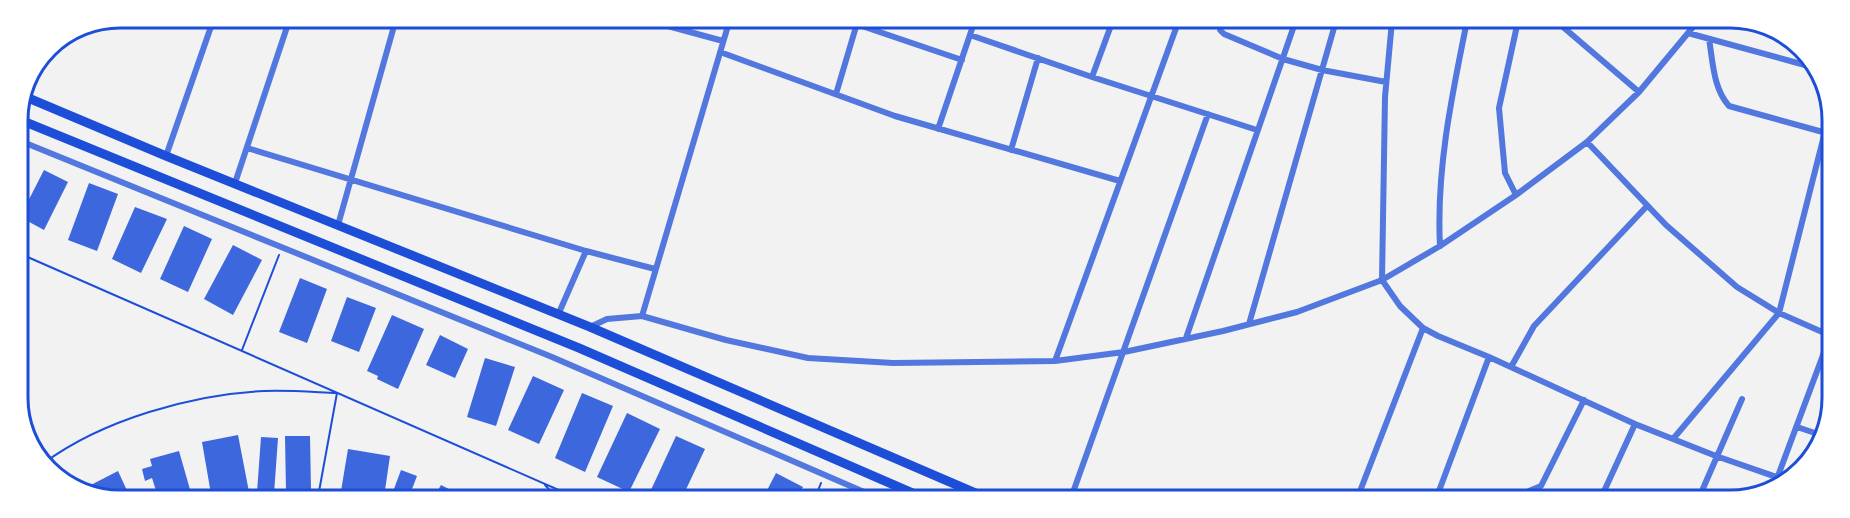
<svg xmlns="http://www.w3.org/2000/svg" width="1850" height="518" font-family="'Sofia Sans Condensed',sans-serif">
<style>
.building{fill:#3d67dc}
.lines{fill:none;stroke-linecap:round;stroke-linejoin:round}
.path{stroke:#1d4ed8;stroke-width:2}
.minor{stroke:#5277de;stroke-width:6}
.primary{stroke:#1d4ed8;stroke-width:9}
.rim{fill:none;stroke:#1d4ed8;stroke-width:3}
</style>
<rect width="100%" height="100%" fill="#f2f2f2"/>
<!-- building -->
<path class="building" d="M44,170L68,182L44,230L20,217Z
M89,183L118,194L97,251L68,240Z
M135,207L167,219L141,273L112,259Z
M184,226L212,239L188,292L160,279Z
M233,245L262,260L233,315L204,299Z
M300,278L327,289L307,343L279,332Z
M347,297L376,308L359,352L331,341Z
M392,315L424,329L398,389L377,379L378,376L367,371Z
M440,335L468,349L455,378L426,365Z
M485,358L515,367L496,426L467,417Z
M533,376L564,390L539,444L508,430Z
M582,393L613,406L585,472L555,458Z
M627,413L660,429L629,492L597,477Z
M238,435L250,497H203L211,494L202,442Z
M285,436H310L311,491L286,492Z
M676,436L705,449L682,498H661L650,492Z
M261,437L278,438L274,494L257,492Z
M348,449L390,456L384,497H340Z
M179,451L191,493L180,497H158L152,478L145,481L142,469L152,466L150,459Z
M401,470L417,476L409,497H391Z
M118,471L130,497H94L87,492L85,488Z
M776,473L803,487L797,498H763Z
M441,485L457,493L455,497H434Z"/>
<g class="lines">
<!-- path -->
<path class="path" d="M19,255H23L577,498
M242,350L279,255
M44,463C102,420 193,394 264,391C288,390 313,392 337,393L318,497
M545,485L556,497
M815,498L821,483"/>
<!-- minor -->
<path class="minor" d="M642,19L723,41
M955,20L973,27
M1222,20L1220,30L1224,34L1283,59L1322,70L1386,82
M1392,21L1385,97L1382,280L1400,306L1423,328L1438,336L1489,357L1635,424L1716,456L1785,480
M1556,21L1639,92
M856,24L962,60
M1688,33L1812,67
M970,35L1092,77L1257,130
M1709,39C1713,62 1713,88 1729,106L1830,134
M720,52L895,116L1120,181
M1092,77L1113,20
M836,94L858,20
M938,129L975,20
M18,140L552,357L878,498
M1587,142L1666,225L1737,287L1779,313L1829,335
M247,148L586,251
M1011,150L1038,58
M166,156L214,18
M235,183L290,18
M1516,195L1505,173L1499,108L1518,21
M338,225L396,19
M1440,246C1436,170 1452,95 1467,21
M558,315L586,251L655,269
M642,316L730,19
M1249,324L1336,21
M590,327L607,319L642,316L726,340L808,358L893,363L1055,361L1124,352L1223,331L1297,312L1382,280L1440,246L1516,195L1587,142L1639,92L1698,21
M1186,338L1296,20
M1055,361L1179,20
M1511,367L1534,326L1647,206
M1797,427L1821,435
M1673,439L1779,313L1830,112
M1775,484L1829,339
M1071,498L1208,114
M1357,499L1423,328
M1436,499L1489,357
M1524,499L1529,491L1541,486L1584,400
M1600,500L1635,424
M1698,500L1742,399"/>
<!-- primary -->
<path class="primary" d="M26,97L166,156L590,327L987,498
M18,119L579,348L924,498"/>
</g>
<!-- crop -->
<path d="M0 0H1850V518H0ZM120 28H1730A92 92 0 0 1 1822 120V398A92 92 0 0 1 1730 490H120A92 92 0 0 1 28 398V120A92 92 0 0 1 120 28Z" fill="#fff" fill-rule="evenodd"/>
<path class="rim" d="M120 28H1730A92 92 0 0 1 1822 120V398A92 92 0 0 1 1730 490H120A92 92 0 0 1 28 398V120A92 92 0 0 1 120 28Z"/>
</svg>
